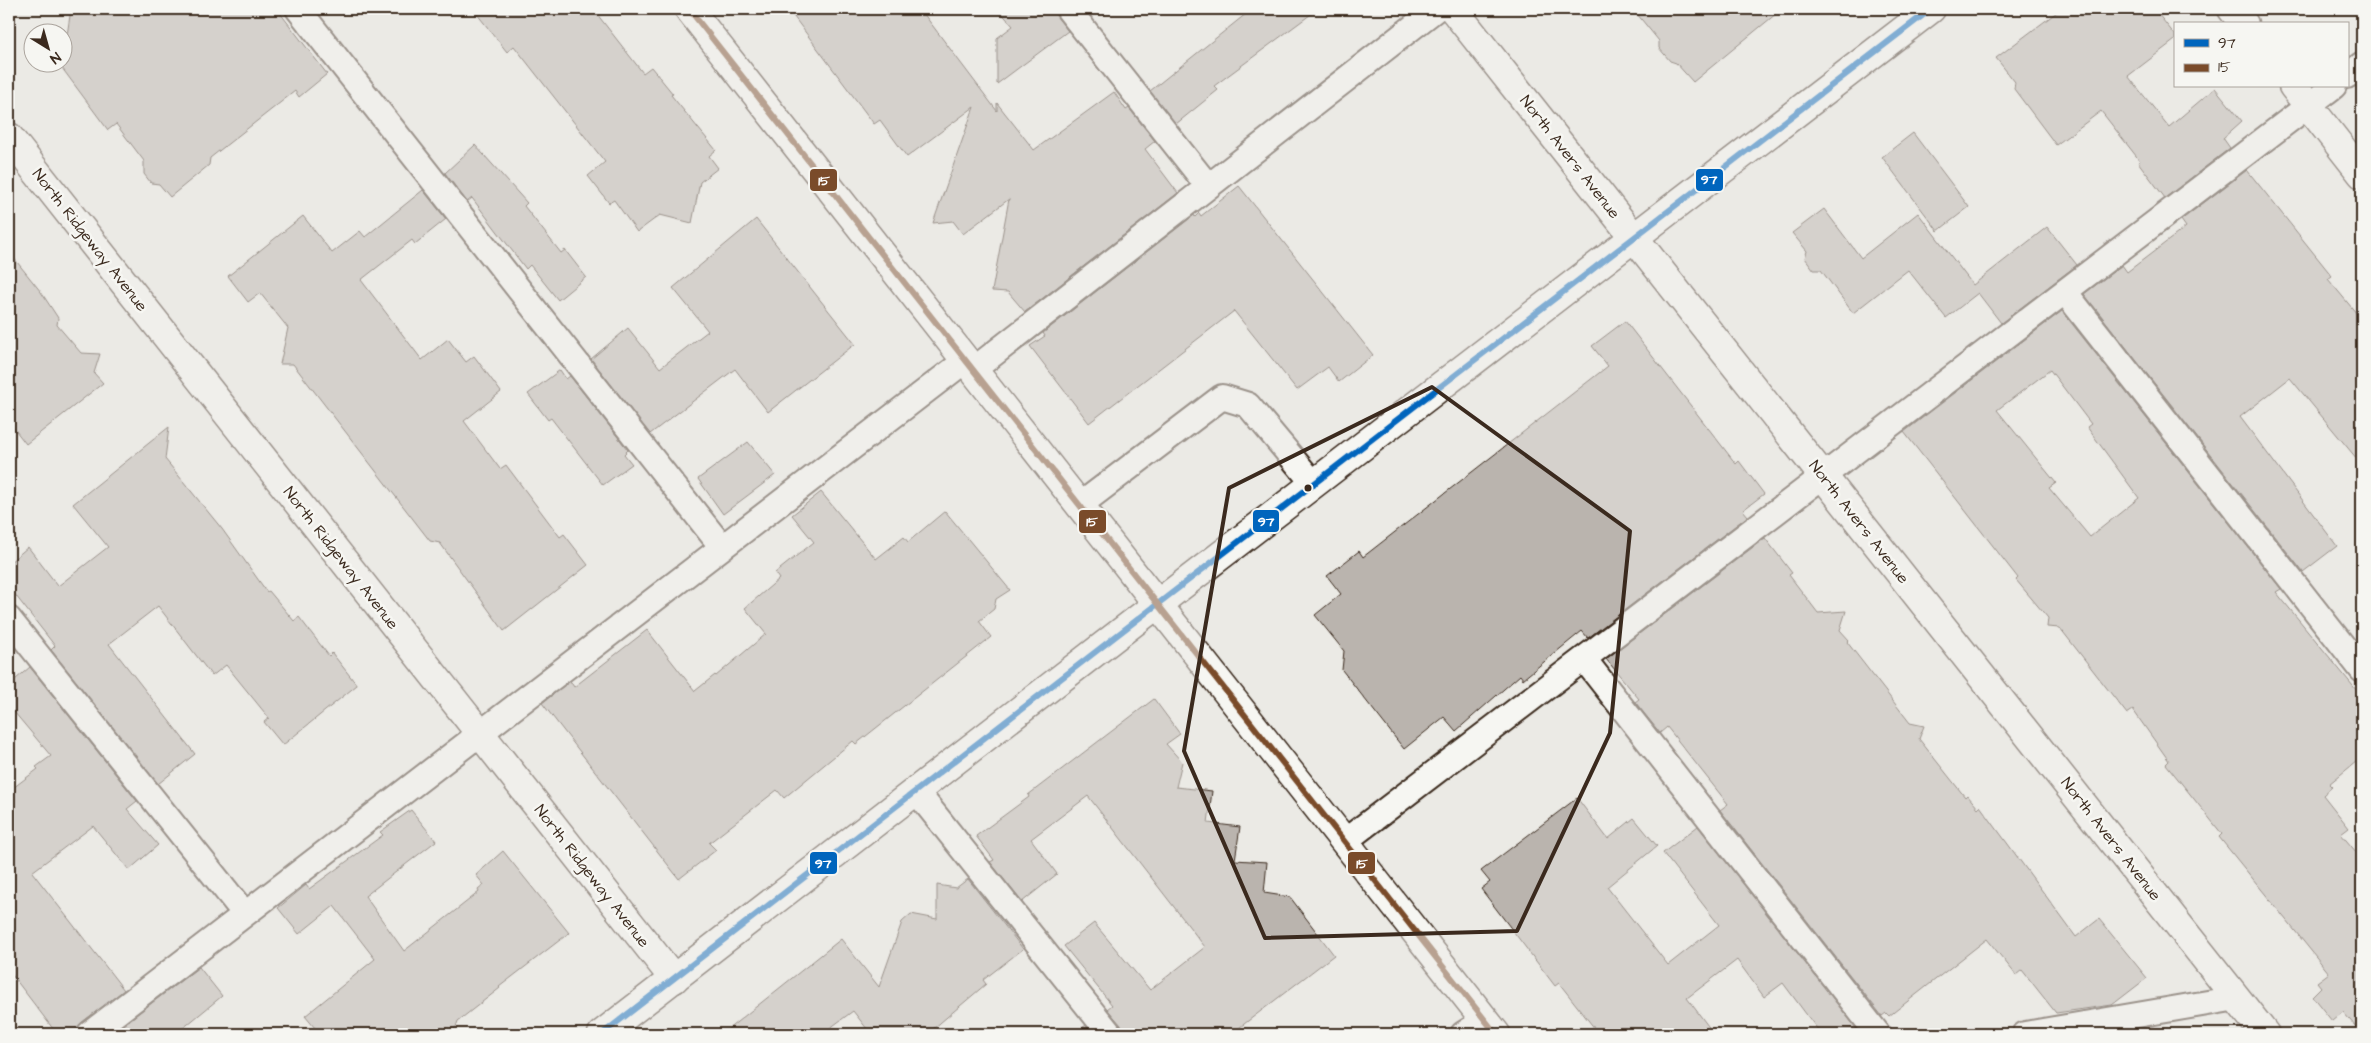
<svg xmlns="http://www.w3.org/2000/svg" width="2371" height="1043" font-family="'Architects Daughter',sans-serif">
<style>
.building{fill:#bab4ae;stroke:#3b2a1e;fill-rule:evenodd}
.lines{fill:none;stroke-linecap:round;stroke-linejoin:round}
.lane-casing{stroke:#3b2a1e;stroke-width:28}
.street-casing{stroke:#3b2a1e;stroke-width:31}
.secondary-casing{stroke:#3b2a1e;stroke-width:31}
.lane{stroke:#f6f6f2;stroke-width:24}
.street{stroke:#f6f6f2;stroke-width:28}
.secondary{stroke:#f6f6f2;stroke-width:28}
.bus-1-casing{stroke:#f6f6f2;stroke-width:10}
.bus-2-casing{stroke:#f6f6f2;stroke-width:10}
.bus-1{stroke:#0065bd;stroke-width:6}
.bus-2{stroke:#7a4b2a;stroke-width:6}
.marked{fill:none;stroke:#3b2a1e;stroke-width:4;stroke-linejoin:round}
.bus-dot{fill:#3b2a1e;stroke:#f6f6f2;stroke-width:2}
.labels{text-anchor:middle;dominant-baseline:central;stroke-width:5;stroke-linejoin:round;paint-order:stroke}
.street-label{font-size:16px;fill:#3b2a1e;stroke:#f6f6f2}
.line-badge{stroke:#f6f6f2;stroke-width:2}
.badge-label{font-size:14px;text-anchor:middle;font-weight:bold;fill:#fff}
</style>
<rect width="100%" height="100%" fill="#ebeae5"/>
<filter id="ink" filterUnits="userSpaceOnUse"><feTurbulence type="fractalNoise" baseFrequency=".02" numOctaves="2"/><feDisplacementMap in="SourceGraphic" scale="10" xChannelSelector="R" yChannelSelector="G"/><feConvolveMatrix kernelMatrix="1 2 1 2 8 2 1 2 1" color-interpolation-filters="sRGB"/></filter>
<g filter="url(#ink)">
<!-- building -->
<path class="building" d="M71,9H277L327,74L299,97L295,91L210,158L209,165L170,197L159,184L151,183L144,174V161L116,124L108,130L62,68Z
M473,9H593L643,73L651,67L673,94L671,95L716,150L709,156L718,168L700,182L692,223L660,215L637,232L614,200L609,203L588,176L605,162L514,46L507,52Z
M788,9H920L997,111V103L1034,150L1114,92L1126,110L1129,108L1155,141L1145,149L1178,193L1025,312L1008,292L992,291L1009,199L963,234L953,221L933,223L974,107L907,157L880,120L874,124Z
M998,9H1055L1057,17L1068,31L997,84V38L1013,26Z
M1252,9H1318L1214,86L1218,90L1176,124L1150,91Z
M1633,9H1782L1693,82L1676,63L1670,61L1659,48V41Z
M2061,9H2154L2175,35V40L2128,76L2169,127L2215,88L2242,121L2223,138L2230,148L2165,198L2138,162L2140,161L2101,111L2056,145L2014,89L2015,82L1996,58Z
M1913,133L1969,207L1938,231L1882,157Z
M475,145L527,203L524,206L561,253L565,250L586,277L558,300L530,265L526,269L472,198L467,202L445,173Z
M2247,170L2332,276L2328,279L2362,320V465L2290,378L2240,417L2337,546L2303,572L2084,294L2122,265L2127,272L2186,227L2181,220Z
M1239,186L1373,355L1339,382L1328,367L1297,390L1234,311L1089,423L1030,346L1045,336L1043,333L1194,215L1195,217L1199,213L1201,216Z
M423,190L446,219L415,244L412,240L361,280L422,360L448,339L466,362L474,356L501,392L464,421L500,469L506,465L560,537L564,534L588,565L504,631L440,543L430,541L293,364H280L288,328L260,293L248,302L228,276L303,216L332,253L360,231L365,237Z
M1824,209L1861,258L1918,213L1973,285L2047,227L2077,265L2001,323L1978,293L1946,318L1908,270L1853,313L1821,270H1814L1805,258L1807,251L1792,233Z
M756,219L855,344L768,412L735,369L650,434L591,359L628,328L660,368L708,331L673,288Z
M9,252L41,292L58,318L57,325L81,353L100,354L94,373L103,383L26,444L9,422Z
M2062,311L2281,589L2276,592L2362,697V757L2329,784L2332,787L2323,795L2349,828L2341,834L2362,859V1034L2343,1012L2332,1021L2312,996L2321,987L2317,982L2329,973L2219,837L2222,834L2166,764L2169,761L2133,710L2127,714L2060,628L2047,627L2048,618L2016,580L2018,578L1904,432ZM2050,370L2091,424L2087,427L2139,498L2090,537L2049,488L2056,483L1997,410Z
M1625,321L1736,464L1739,461L1764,494L1743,510L1748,516L1588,638L1582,631L1523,679L1520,675L1456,731L1444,717L1404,749L1342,670L1344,651L1315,615L1341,594L1327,576L1359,551L1363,557L1608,366L1592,346Z
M560,370L566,379L570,376L628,450L624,454L632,464L603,485L551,418L548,420L528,394Z
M169,427L165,459L222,529L267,592L269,591L294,621L299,617L329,656L332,653L357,685L283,745L264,722L269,718L226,665L212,676L158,606L109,644L195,754L158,784L51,650L55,646L9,587V563L28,547L58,586L108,547L73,504Z
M748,442L775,475L723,514L698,479Z
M821,492L876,559L904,537L908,542L945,511L1010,590L996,599L994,609L979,621L991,637L856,744L853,741L784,798L777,790L709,843L716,850L679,879L542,703L570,681L574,687L647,630L695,691L715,675L716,676L766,634L745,608L779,579L775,573L814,542L792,515Z
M1765,538L1792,573L1789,575L1818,613L1846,611L1840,630L1849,640L1847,642L1910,723L1924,726L1919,739L1965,797L1967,795L1978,808L1980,806L2076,937L2099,919L2147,978L2112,1005L2056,1013L2022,970L2016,975L1987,939L1889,1016L1886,1013L1882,1016L1720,810L1728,804L1667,727L1660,733L1635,702L1639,699L1606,659Z
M30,667L137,801L127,809L158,845L129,870L93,826L32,872L124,990L81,1023L76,1034H57L9,971V791L38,769L36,767L51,756L9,706V685Z
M1154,699L1180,734L1166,744L1182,762L1176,787L1212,791L1208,823L1240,827L1235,860L1267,862L1264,893L1290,897L1334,955L1231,1034H1123L1121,1025L1107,1009L1112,1005L1064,946L1094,923L1150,990L1205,947L1088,796L1031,839L1057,874L1022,902L990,862L994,860L976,836L1029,797L1028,795Z
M1577,798L1608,839L1634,818L1657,846L1607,887L1668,965L1719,925L1663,853L1698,826L1860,1033L1821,1034L1783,983L1764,997L1737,960L1687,998L1714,1034H1599L1559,983L1555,986L1481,889L1490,882L1481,871Z
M411,810L436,841L365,896L404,951L479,892L478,890L484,885L476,875L503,851L569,933L499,987L500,988L458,1021L456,1027L448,1034H320L305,1016L375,959L334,906L299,934L278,908L306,885L309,889L383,835L380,832Z
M968,879L1023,949L983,980L986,984L927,1034H871L853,1011L822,1034H722L841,939L879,987L902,922L911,914L937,919V885L956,888Z
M199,967L222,996L176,1034H111Z
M1086,1025L1093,1034H1074Z"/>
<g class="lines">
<!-- lane casing -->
<g class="lane-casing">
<path id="lane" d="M298,9L722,547
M1068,9L1208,186
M2347,76L2362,64
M2065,292L2362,670
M973,370L1436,9
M1080,505L1222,397L1248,405L1314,484
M9,619L245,914
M1584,659L1878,1034
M916,791L1110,1034
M1345,841L2334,86
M89,1034L966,360
M1463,1034L1485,1020
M2025,1034L2237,998"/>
</g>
<!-- street casing -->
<g class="street-casing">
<path id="street" d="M1453,9L2265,1034
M2232,9L2244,24
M2293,86L2362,174
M9,137L674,979"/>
</g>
<!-- secondary casing -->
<g class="secondary-casing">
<path id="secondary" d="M689,9L1496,1034
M602,1034L1116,636L1931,9"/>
</g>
<!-- lane -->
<use href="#lane" class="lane"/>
<!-- street -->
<use href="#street" class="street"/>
<!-- secondary -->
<use href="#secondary" class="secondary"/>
<!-- bus-1 casing -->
<g class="bus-1-casing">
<path id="bus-1" d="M602,1034L1116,636L1931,9"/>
</g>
<!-- bus-2 casing -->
<g class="bus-2-casing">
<path id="bus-2" d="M689,9L1496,1034"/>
</g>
<!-- bus-1 -->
<use href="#bus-1" class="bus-1"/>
<!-- bus-2 -->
<use href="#bus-2" class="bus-2"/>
</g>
</g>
<!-- marked area -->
<path d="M0 0H2371V1043H0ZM1432,387L1630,531L1610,733L1517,931L1265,938L1184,751L1229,488Z" fill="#ebeae5" fill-opacity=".55" fill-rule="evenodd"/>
<path class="marked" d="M1432,387L1630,531L1610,733L1517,931L1265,938L1184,751L1229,488Z"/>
<!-- markers -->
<circle class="bus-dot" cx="1308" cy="488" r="4.5"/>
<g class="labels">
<!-- street labels -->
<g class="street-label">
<text transform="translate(1570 157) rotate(52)">North Avers Avenue</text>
<text transform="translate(90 240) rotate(52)">North Ridgeway Avenue</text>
<text transform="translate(1859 522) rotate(52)">North Avers Avenue</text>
<text transform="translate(341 558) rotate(52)">North Ridgeway Avenue</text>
<text transform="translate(2111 839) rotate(52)">North Avers Avenue</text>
<text transform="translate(592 876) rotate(52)">North Ridgeway Avenue</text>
</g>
</g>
<g class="line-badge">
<rect x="1695" y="168" width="29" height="24" rx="5" fill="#0065bd"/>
<rect x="809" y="168" width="29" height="24" rx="5" fill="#7a4b2a"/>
<rect x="1252" y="509" width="28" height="24" rx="5" fill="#0065bd"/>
<rect x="1078" y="509" width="29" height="25" rx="5" fill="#7a4b2a"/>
<rect x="809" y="851" width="29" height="24" rx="5" fill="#0065bd"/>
<rect x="1347" y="851" width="29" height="24" rx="5" fill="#7a4b2a"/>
</g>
<g class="badge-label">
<text x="1709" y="184">97</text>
<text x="824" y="185">15</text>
<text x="1266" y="526">97</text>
<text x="1092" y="526">15</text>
<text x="823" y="868">97</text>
<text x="1362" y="868">15</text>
</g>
<!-- margin -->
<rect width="2371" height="1043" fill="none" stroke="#f6f6f2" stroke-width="30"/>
<rect x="15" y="15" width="2341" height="1013" fill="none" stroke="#3b2a1e" stroke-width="2" filter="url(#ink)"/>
<!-- legend -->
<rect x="2174" y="22" width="175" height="65" fill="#f6f6f2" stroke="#aba49d"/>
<rect x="2184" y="39" width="25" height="8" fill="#0065bd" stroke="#aba49d"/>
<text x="2218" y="48" font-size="15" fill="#3b2a1e">97</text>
<rect x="2184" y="64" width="25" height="8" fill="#7a4b2a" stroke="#aba49d"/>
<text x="2218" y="72" font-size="15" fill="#3b2a1e">15</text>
<!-- north arrow -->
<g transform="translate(48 48) rotate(143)"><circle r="24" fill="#f6f6f2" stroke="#aba49d"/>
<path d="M0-4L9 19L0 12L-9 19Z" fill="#3b2a1e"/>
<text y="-8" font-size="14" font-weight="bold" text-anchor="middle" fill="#3b2a1e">N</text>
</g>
</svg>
